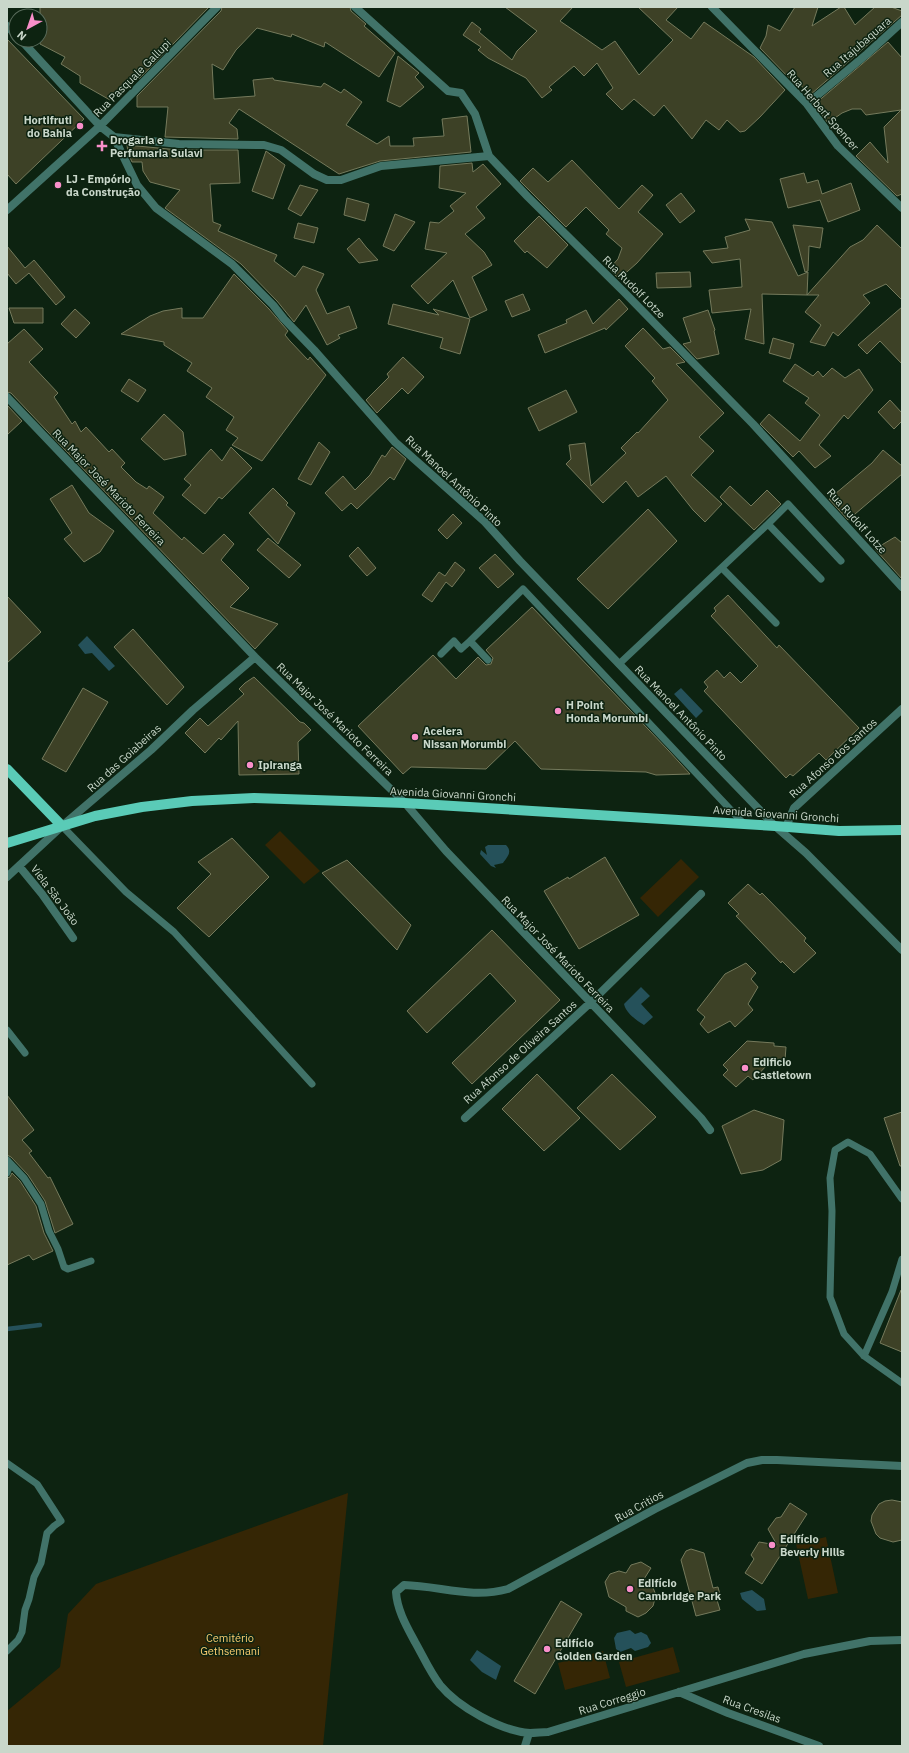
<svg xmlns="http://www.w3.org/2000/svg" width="909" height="1753" font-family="'IBM Plex Sans',sans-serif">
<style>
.green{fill:#352605}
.water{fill:#25515a}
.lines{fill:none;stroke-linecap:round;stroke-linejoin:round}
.stream{stroke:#25515a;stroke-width:4.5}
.building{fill:#3d4126;stroke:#757a5c}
.lane{stroke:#417369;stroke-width:7}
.street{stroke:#417369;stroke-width:8}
.primary{stroke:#5acbb7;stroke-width:10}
.poi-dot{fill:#f98fca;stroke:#0d2311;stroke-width:1.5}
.labels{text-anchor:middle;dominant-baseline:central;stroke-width:3;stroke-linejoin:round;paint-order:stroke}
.street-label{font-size:11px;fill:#c9d7ca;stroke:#0d2311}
.poi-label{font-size:11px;font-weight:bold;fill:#c9d7ca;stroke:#0d2311;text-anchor:start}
.park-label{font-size:11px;fill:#fdce70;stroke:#0d2311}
</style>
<rect width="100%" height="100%" fill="#0d2311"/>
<!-- green -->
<path class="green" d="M280,831L320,871L304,884L265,845Z
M681,859L699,877L658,917L640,898Z
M348,1493L323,1746H7V1711L60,1667L68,1614L96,1584Z
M826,1537L838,1593L808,1599L796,1544Z
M673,1647L680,1672L626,1687L619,1662Z
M603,1651L610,1678L565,1690L558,1663Z"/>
<!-- water -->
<path class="water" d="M87,636L115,666L109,671L92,653L85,654L78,645Z
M681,688L703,711L696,718L674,694Z
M488,845H506C513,852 507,857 503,863L494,865L496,868L491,866L480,854L481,850L487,855L485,847Z
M641,987L650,996L641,1004L653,1017L644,1025C636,1020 626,1013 624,1004Z
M752,1590L764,1599L766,1610L757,1611L742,1599L740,1593Z
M630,1630L635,1634L641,1632L647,1635L651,1643L648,1647L635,1651L631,1648L620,1652L616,1649L614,1638L617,1633Z
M477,1650L501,1666L496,1680L482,1672L470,1660Z"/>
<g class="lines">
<!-- stream -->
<path class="stream" d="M7,1329L40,1325"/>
</g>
<!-- building -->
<path class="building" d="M40,7H209L139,79V71L110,100L80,83V76L61,64L65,57L40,44Z
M222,7H350L351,11L366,24L364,26L395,53L379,77L325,42L324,47L292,34L291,37L257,28L236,50L223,70L212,64L214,99L255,96L253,80L273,78L274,80L321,87L324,83L341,93L344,89L362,102L346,125L377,144L389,136L390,146H414L413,138L444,136L442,119L467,116L471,152L380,161L339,174L239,109L229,123L237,129L238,139L165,137L168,107H137V96L221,11Z
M505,7H573L560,21L602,50L615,41L639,75L673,40L638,7H678L666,20L691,39L704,22L754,57L785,90L760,117L745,131L740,132L727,120L719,130L706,120L692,139L664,105L654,116L634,99L622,110L606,94L613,88L597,63L584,76L574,66L549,87L552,90L542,98L526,78L488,58L478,50L481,47L463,35L472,22L481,29L479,32L512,60L517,51L537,31Z
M795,7H818L812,26L841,7H844L855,25L875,7H891L902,11V15L810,95L795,79L793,82L760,48L766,36L768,25L780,31Z
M7,39L84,119L16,184L7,174Z
M888,42L902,58V194L897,196L856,156L870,142L888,163L884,127L901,110L866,115L861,109H852L842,113L828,123L820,112L816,103Z
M398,56L419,73L415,77L424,87L400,107L387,101Z
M127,145L179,150H238L240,183L210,184L213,222L221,225L218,231L277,255L274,261L295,277L303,266L324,274L316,290L327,314L349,306L357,328L338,335L340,338L327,345L306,305L294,322L277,301L241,264L165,208L180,190L150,182L143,171L142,162H132L128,153Z
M266,151L285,165L273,199L252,191Z
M572,160L619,209L642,185L653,195L638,212L663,234L637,263L619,279L609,269L618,259L622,248L606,234L609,230L586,207L566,227L520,181L533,168L548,182Z
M472,163L473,172L483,164L501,184L476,207L485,218L465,234L484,252L492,265L472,277L487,310L470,318L453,280L428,304L411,286L447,253L425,249L430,222L439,223L454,211L450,206L466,193L439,188L440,166Z
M804,173L807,183L818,180L822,194L851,183L860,210L828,222L820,200L788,208L780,179Z
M300,185L318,190L301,216L288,209Z
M681,193L695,211L680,223L666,205Z
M347,198L369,204L365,221L344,215Z
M395,214L415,222L394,251L383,246Z
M539,216L568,245L547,268L527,251L525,253L514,241Z
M745,219L772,222L798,276L808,272L807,295L762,294L764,344L745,339L751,309L712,313L709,290L742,287L740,259L712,263L703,251L728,248L725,237L750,230Z
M298,223L318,228L314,243L294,238Z
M793,225L823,228L820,248L809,246L808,271L805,272Z
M877,225L902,249V300L886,284L863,295L870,303L838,336L833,332L825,346L810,342L821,325L805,312L819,295H807L850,247L863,240Z
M359,238L366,247L378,260L359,263L347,249Z
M7,246L25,268L34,260L65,297L56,305L29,273L16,284L7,273Z
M690,272L691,287L657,288L656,273Z
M234,274L269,309L288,331L285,335L290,341L308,360L310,357L326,375L262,461L232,445L238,438L226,430L234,417L206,397L212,388L187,371L192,363L164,345V342L121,334L150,316L163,311L182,308V318H203Z
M523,294L530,310L512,317L505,301Z
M619,299L628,309L606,330L605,328L545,353L538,335L567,323L566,320L586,310L593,324Z
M393,304L439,315L433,309L470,319L460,354L440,348L443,338L388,324Z
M902,307V364L880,341L867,354L858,345Z
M9,308H43V323H14Z
M75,309L90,323L76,338L61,324Z
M708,310L715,330L714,331L719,354L697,359L683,344L691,342L683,318Z
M643,328L663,349L670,347L685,362L676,364L724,413L699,437L714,451L691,475L722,504L705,522L693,510L666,476L638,497L626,481L603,503L566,464L571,459L569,445L585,443L591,486L626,453L621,448L637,432L638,433L668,400L652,381L655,378L625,346Z
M24,329L43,349L29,362L58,393L54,397L72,424L75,421L81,432L86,427L109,452L112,449L125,463L121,467L136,482L147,489L149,486L164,497L153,513L182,540L184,537L203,554L224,534L234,544L221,560L249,588L230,607L278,624L255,649L47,431L11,393L7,392V344Z
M773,338L794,344L790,359L769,353Z
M403,357L424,377L408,394L402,388L377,413L366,400L389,377L387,374Z
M795,364L813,376L818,371L823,377L832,368L845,378L859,369L873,390L848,419L844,415L819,445L831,456L815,468L799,451L793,457L760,424L769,414L800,441L820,415L805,403L809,398L783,381Z
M129,379L146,390L138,402L121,391Z
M566,390L577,412L539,431L528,408Z
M890,400L902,413V421L894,429L878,412Z
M7,405L22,421L7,435Z
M164,414L183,432L186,455L164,460L141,439Z
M319,442L330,452L311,485L298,479Z
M231,447L252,468L222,499L219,497L205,514L182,495L191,485L184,479L211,449L222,461Z
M392,447L406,459L394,480L390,477L357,509L351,503L342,511L325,493L343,476L355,490L370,475L382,455L385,457Z
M883,450L902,466V474L848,520L829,499L872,463Z
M72,485L89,513L114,531L100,552L84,562L64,539L72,533L50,499Z
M730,486L751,506L767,490L781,504L754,530L720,497Z
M273,488L288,503L286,505L295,513L278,544L249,513Z
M648,509L677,541L608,609L577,579Z
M453,514L462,523L447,539L438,530Z
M895,537L902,543V579L875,549Z
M268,538L301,565L289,578L257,550Z
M358,547L376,568L367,576L349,556Z
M495,554L514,574L498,588L479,568Z
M455,562L465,570L452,587L446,582L432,602L422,595L439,572L445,576Z
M728,595L777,648L779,645L859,728L826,760L819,753L793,776L790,774L786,778L704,691L708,687L704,682L717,670L724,678L730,672L741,683L758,666L711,616L716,611L714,608Z
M7,596L41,632L7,663Z
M532,607L668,750L690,774L656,775L646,772L541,769L515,741L486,769L411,767L403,774L358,726L433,655L456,679L478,657L486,665L491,664L493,658L486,650Z
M133,629L184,687L167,705L114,647Z
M254,677L300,722L304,723L311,730L298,742L299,774L239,775L238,721L221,740L219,738L205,753L185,733L200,718L208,726L244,694L239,689L245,683Z
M83,688L108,702L66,772L42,759Z
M232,838L269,877L209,937L177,908L211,874L198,862Z
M605,857L639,915L579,949L544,891L568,877L569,879Z
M347,860L411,925L397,950L322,873Z
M748,884L760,895L762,893L806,938L804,941L816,953L794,973L782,961L781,963L736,916L739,914L728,903Z
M492,930L560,1000L472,1084L452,1063L516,1001L490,973L427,1033L407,1011Z
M746,963L756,973L751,979L758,987L748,1004L753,1010L735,1027L730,1021L708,1033L700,1024L705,1017L697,1010L725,974Z
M747,1041L774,1043V1046L786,1047L785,1060L777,1059V1065L768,1064L753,1080L748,1076L736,1087L723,1075L728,1070L723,1065Z
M537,1074L580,1118L544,1151L502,1109Z
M612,1074L656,1117L620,1150L577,1108Z
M7,1095L34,1130L22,1140L32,1151L29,1153L48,1178L50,1177L73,1224L55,1233L45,1201L28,1175L11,1157L7,1155Z
M754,1110L784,1120L781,1160L763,1170L741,1174L722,1126Z
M902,1112V1166H900L884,1118Z
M12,1173L20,1181L36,1206L44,1233L53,1251L33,1260L29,1255L7,1265V1178L10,1177Z
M901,1290H902V1352L880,1343Z
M892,1500L902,1502V1540L893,1542L880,1538L876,1534L871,1521L872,1515L879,1504L885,1501Z
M790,1503L807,1514L762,1584L745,1573L754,1559L751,1555L759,1542L777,1545L768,1529L776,1518L781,1517Z
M691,1549L704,1553L713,1588L718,1587L721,1599L717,1600L720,1610L696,1616L681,1560L686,1551Z
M641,1562L651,1568L644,1579L651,1583L656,1595L653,1606L646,1613L638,1617L626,1611V1607L609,1597L605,1582L610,1574L619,1571L626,1573L631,1565Z
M561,1601L582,1614L535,1694L514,1681Z"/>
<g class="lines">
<!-- lane -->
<path class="lane" d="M768,524L788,504L841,561
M722,568L776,623
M441,654L454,641L461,649L470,641
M488,660L470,641L523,589L744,824
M619,664L768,524L821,579
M62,826L126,892L174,932L312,1084
M7,1030L25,1053
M7,1160L24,1178L41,1204L49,1231L58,1249L64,1267L68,1269L91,1261
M7,1173L9,1168L8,1161
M902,1199L870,1154L848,1142L835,1150L830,1178L832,1211L830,1297L844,1334L864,1356L902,1383
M864,1356L892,1292L902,1259
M7,1463L37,1484L61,1521L54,1526L47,1533L41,1563L34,1577L29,1599L25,1610L22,1632L18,1640L7,1651"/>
<!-- street -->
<path class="street" d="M355,7L448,91L461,93L475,114L489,156L528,197L624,292L753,424L902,587
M712,7L807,104L838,146L902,208
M7,26L16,35
M21,40L100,126L114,137L137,185L156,208L232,264L273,305L284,319L314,350L395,442L485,522L520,561L775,826L806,853L902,950
M807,104L867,54L902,22
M114,137L179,144L264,145L281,150L314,174L327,180H341L381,166L489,156
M7,210L100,126L217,7
M7,397L255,657L405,803L446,851L701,1118L710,1130
M786,827L794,808L902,709
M19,866L42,894L73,938
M7,877L62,826L151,750L193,710L255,657
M465,1118L590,1003L701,894
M902,1466L777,1460H762L747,1463L655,1509L508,1589C471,1599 441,1586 404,1585L396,1592C397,1610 407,1627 415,1642C423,1656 430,1672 440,1685C458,1707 501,1731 530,1733C536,1733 542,1732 548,1732L804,1654L870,1641L902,1640
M679,1692L728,1713L819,1746
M525,1746L529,1733"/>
<!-- primary -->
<path class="primary" d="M7,769L62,826
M7,843L95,816L142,807L192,801L254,798L405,803L775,826L839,831L902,830"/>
</g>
<!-- markers -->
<g class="poi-dot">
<circle cx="80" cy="126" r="4"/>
<path d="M100 140h4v4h4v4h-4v4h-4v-4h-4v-4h4z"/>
<circle cx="58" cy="185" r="4"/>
<circle cx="558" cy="711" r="4"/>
<circle cx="415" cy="737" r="4"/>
<circle cx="250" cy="765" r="4"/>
<circle cx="745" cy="1068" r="4"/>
<circle cx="772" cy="1545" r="4"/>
<circle cx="630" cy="1589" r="4"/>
<circle cx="547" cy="1649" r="4"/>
</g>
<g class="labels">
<!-- street labels -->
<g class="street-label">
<text transform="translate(857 47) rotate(-41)">Rua Itajubaquara</text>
<text transform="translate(132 78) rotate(-45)">Rua Pasquale Gallupi</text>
<text transform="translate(823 110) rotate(49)">Rua Herbert Spencer</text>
<text transform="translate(634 287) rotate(45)">Rua Rudolf Lotze</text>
<text transform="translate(454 481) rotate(43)">Rua Manoel Antônio Pinto</text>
<text transform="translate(109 487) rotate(46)">Rua Major José Marioto Ferreira</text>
<text transform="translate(857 521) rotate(48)">Rua Rudolf Lotze</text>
<text transform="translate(681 713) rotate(46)">Rua Manoel Antônio Pinto</text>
<text transform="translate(335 719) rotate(44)">Rua Major José Marioto Ferreira</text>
<text transform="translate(124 758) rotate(-42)">Rua das Goiabeiras</text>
<text transform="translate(833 758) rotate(-42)">Rua Afonso dos Santos</text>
<text transform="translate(453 794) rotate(3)">Avenida Giovanni Gronchi</text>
<text transform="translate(776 814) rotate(4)">Avenida Giovanni Gronchi</text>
<text transform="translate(55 895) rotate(53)">Viela São João</text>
<text transform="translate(558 954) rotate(46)">Rua Major José Marioto Ferreira</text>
<text transform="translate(520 1052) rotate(-42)">Rua Afonso de Oliveira Santos</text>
<text transform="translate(639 1506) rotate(-29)">Rua Critios</text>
<text transform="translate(612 1701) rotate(-17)">Rua Correggio</text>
<text transform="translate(752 1709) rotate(20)">Rua Cresilas</text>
</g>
<!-- poi labels -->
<g class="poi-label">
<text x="72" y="120" text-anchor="end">Hortifruti<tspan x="72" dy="13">do Bahia</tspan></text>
<text x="110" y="140">Drogaria e<tspan x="110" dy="13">Perfumaria Sulavi</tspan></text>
<text x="66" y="179">LJ - Empório<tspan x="66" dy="13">da Construção</tspan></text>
<text x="566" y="705">H Point<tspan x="566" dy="13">Honda Morumbi</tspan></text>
<text x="423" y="731">Acelera<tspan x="423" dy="13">Nissan Morumbi</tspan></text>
<text x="258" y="765">Ipiranga</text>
<text x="753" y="1062">Edificio<tspan x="753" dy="13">Castletown</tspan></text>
<text x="780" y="1539">Edifício<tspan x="780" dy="13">Beverly Hills</tspan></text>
<text x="638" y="1583">Edifício<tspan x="638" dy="13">Cambridge Park</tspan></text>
<text x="555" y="1643">Edifício<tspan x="555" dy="13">Golden Garden</tspan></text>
</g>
<!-- park labels -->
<g class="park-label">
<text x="230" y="1638">Cemitério<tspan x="230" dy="13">Gethsemani</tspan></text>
</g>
</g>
<!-- border -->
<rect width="909" height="1753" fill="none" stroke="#c9d7ca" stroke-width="16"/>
<!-- north arrow -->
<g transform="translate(28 28) rotate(220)"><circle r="19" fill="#0d2311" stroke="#586b5b"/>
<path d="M0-3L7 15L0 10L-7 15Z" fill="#f98fca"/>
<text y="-6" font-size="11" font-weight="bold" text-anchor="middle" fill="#c9d7ca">N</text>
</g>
</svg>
